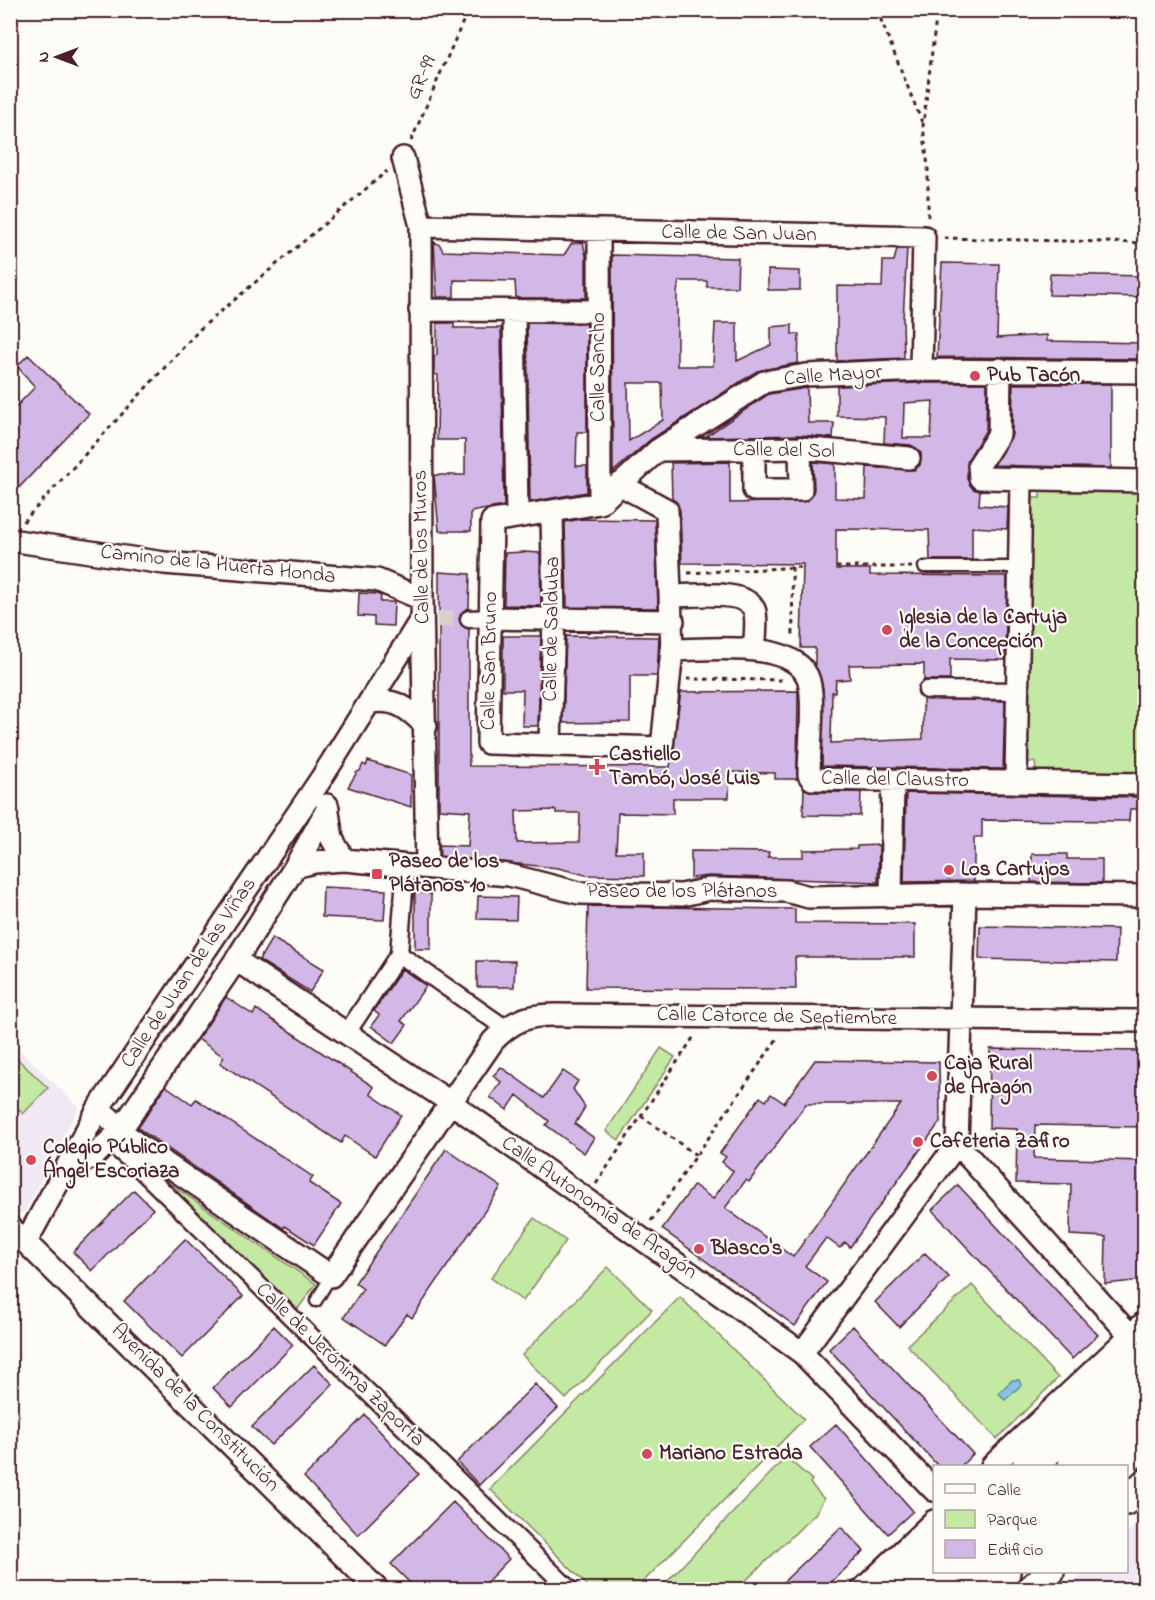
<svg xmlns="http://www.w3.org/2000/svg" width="1155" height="1600" font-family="'Indie Flower',sans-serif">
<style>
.built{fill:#f0e8f2}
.green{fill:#c4e9a2;stroke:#878466;stroke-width:1.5}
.water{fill:#84c4e5;stroke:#6d829b;stroke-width:1.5}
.building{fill:#d1b8e7;stroke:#4a1f2b;stroke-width:1.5;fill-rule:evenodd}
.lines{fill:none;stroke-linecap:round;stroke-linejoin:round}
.pedestrian-tunnel{stroke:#d9d0ce;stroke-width:16;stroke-dasharray:16 8;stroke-linecap:butt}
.service-casing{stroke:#4a1f2b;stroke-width:15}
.pedestrian-casing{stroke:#4a1f2b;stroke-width:21}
.minor-casing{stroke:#4a1f2b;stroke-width:26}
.tertiary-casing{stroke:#4a1f2b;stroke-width:32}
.motorway-casing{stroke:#4a1f2b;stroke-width:38}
.path{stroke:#4a1f2b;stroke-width:3;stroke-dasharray:4.5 4.5;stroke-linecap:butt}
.service{stroke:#fdfcf7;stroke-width:10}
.pedestrian{stroke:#fdfcf7;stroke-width:16}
.minor{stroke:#fdfcf7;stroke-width:21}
.tertiary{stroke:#fdfcf7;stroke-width:27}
.motorway{stroke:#fdfcf7;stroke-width:33}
.poi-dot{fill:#d1495b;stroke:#fdfcf7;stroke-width:2}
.labels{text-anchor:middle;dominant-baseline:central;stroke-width:4.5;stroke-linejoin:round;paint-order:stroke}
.street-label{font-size:21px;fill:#4a1f2b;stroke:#fdfcf7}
.poi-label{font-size:21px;font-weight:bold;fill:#4a1f2b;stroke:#fdfcf7;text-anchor:start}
</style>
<rect width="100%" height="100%" fill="#fdfcf7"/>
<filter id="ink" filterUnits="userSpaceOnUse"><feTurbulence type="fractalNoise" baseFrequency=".0167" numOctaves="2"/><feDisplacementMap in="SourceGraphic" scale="12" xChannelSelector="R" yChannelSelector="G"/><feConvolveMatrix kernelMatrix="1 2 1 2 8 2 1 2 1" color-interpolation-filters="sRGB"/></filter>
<g filter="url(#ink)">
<!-- built -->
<path class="built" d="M10,1041L79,1107L24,1213L11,1214Z
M1144,1517V1589H1066L1086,1572H1126L1127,1533Z"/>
<!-- green -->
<path class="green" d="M1040,485L1144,488V776L1036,774L1035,762H1022L1028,498H1040Z
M661,1048L675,1057L619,1140L606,1131Z
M10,1052L48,1088L23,1114L11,1101Z
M153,1172L316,1284L297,1310Z
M534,1218L566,1241L523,1301L491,1278Z
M608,1267L652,1310L566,1399L522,1355Z
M972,1285L1058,1378L997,1439L907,1345Z
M680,1297L804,1419L636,1589H591L490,1489Z
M786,1457L812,1480L810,1483L824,1499L815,1514L737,1589H660Z"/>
<!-- water -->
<path class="water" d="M1012,1380H1019L1021,1385L1005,1400L999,1393Z"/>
<!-- building -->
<path class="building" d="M434,242L440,245L443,251L564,255L571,244L583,242L586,256V298H516L515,281L454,280V297H437Z
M897,249H907L903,320L904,358L837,361V286L882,287L883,261H894Z
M612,255L738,258L737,287H707V281H679L677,293V366H713L715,323H737V361L771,345V327L792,325V334H799L798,363L757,371L651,439L613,472ZM628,383H662L663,420L629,441Z
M942,263L999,264L997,338L1047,335V341L1144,343V359L937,357Z
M768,270L800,271V290H768Z
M1050,274L1144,276V297L1049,295Z
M437,323H454V328H501L504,506L471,512V531H439L434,475H465V440H437L438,375L434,374V357L437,355Z
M527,323L587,324V432H577L576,466H587V492L530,502Z
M28,355L89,414L10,497V413L35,387L17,366Z
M921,383H987L986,430L968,459L967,479L973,489L980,491L979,505L1008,507L1007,529L972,527V560H930L929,530L836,529V569H870V575L1007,576L1005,660L950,659V680H924V664L849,665L850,679L836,680L835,692H832L831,743L923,739V699L1005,701L1003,769L822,766L823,688L815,666V648H801L803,564L682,563L680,510L672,498L671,463L730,462V503L807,501L814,490L813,462L835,464V498L866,499L867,467L914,470L920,465L921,453L911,445L884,443L885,417L837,416V386ZM933,401L931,438H903L904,403Z
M1013,384H1111V468L994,465L1012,435Z
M807,388L808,423H834L833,438L800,435L705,437L769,394Z
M581,519L655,520L658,608L567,607L565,522Z
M524,552L540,553L541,606L504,605L505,553Z
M439,572L470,574L469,608L463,611L459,619L461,625L469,629V766L670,767L681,692L798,691L797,779H775V773L730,772L729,798H673V814L618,813L616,852H644V876L586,875L558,868L440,856L439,845L468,846L470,811L439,809ZM556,810V813H580L579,842L517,843L516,811Z
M359,593L377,594L381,596L380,602H394L393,626L374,625V617L358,616Z
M503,636H541L538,726H522L523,690H503Z
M566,636L659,637L657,676H630V722L563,723Z
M368,761L411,775V807L348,787L357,772L360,771L363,764L366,766Z
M804,788L812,792H861L860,816L803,815Z
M906,793L1139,797V809H1130L1129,821L982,820V838H974V881L904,882Z
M879,845L878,882L709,876L691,878V851L769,852L768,857H803V850L857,849V846Z
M1032,854H1067V859H1102V883L1031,882Z
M323,887L386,890L384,920L322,917Z
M415,892L431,894V949H415Z
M478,896L517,897L516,920L477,919Z
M588,906L795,909V923L915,924V957H795L796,989L586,988Z
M980,926L1117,929L1116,962L979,959Z
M272,938L324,969L310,992L259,960Z
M477,961H515L514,987H477Z
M402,969L426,986L401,1021L407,1025L394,1043L371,1026L379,1015L374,1011Z
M226,997L253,1015L256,1009L374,1087L370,1094L401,1115L375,1156L345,1136L341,1143L220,1063L224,1057L198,1039Z
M990,1049L1144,1051V1127L1035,1125L1034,1158L1144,1161V1280L1105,1284L1106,1237L1070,1235L1071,1184L1016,1183L1017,1129L989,1128Z
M815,1060L939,1062L940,1122L850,1247L845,1242L840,1248L826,1238L805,1266L827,1282L795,1326L662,1229L694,1185L713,1199L733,1171L722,1162L726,1157L720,1153L760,1097L766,1101L771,1094L784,1103ZM806,1104H901L793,1257L725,1208L746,1180L749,1182Z
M501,1067L544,1098L563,1071L578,1081L573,1089L585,1107L575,1124L594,1138L584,1153L546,1125L549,1121L517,1095L507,1110L490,1097L501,1082L493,1076Z
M166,1086L192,1104L196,1099L313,1177L309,1183L341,1204L314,1245L285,1226L283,1228L138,1128Z
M446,1149L501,1187L412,1318L407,1314L385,1345L344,1317L363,1289L355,1283Z
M958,1185L1098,1335L1072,1359L932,1210Z
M134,1190L153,1209L92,1271L73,1252Z
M185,1239L243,1296L182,1358L124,1301Z
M925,1253L949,1277L899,1327L875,1302Z
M274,1326L293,1345L232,1407L213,1388Z
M853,1326L973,1454L960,1467H939L829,1349Z
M314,1365L333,1384L271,1445L252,1427Z
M535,1384L558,1408L479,1485L457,1462Z
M365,1415L419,1474L358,1535L304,1477Z
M836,1424L913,1511L888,1534L810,1447Z
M453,1502L509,1559L479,1590H417L391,1564Z
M841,1527L864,1551L823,1590H775Z"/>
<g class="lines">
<!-- pedestrian-tunnel -->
<path class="pedestrian-tunnel" d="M437,619H469"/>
<!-- service casing -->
<g class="service-casing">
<path id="service" d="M924,567H1019
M316,1301L331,1276"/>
</g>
<!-- pedestrian casing -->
<g class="pedestrian-casing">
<path id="pedestrian" d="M469,619L490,618
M927,690L1016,691
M399,954L505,1028
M346,1034L399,954L406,865
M109,1142L137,1166L570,1590"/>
</g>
<!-- minor casing -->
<g class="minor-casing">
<path id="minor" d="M403,158L421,226L422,599L427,867
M421,226L924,237L921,370
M599,231L600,503
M420,310L599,311
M514,311L517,516
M1000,369L999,434L979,465L980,478L1144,481
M658,450L800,448L909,458
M754,450V490H801L800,448
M619,484L667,510L672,650L662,748L488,743L492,521L600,503L658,450L764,382L806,375L921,370L1144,372
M10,540L164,563L377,580L422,599
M672,596C691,596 749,588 755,612C757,623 755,638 754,650
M490,618L673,621
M672,650C706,650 797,638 809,681C815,703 809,750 809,775L812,779L1144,784
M371,702C396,698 409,709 426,726
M550,744L554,619L552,513
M1016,782L1021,479
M327,805L332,839L344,860
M295,867L314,862L344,860L509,875L579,893L682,895L709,889L786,891L809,897L965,894L1144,896
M891,895L893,781
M236,960L450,1102L802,1353L934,1490
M98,1109C113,1119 123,1133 138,1145L331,1276L493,1041C512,1021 527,1015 554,1015L1144,1021
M957,1144L1131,1336
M65,1172L95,1155L120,1131L236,960L295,867L328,808
M10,1227L378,1590
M26,1242L98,1109L321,779L422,618
M802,1353L957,1144L965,894
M992,1466L1144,1323
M862,1590L934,1521"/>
</g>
<!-- tertiary casing -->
<g class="tertiary-casing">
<path id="tertiary" d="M1126,1501L1144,1484
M1030,1590L1050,1572"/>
</g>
<!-- motorway casing -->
<g class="motorway-casing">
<path id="motorway" d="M1029,1466L1144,1359
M1075,1466L1144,1403
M1116,1466L1144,1440
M896,1590L934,1554
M940,1590L960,1572
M984,1590L1003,1572"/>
</g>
<!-- path -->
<path class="path" d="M877,10L923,125
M411,141L468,10
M928,217V167L923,126L937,10
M944,238L1144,243
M23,522L200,329L387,171
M792,567L793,639
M836,567H912
M688,573L803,567
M687,679L786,680
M641,1116L696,1155
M596,1184L695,1035
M651,1221L779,1036
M10,1266L15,1259"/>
<!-- service -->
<use href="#service" class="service"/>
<!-- pedestrian -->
<use href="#pedestrian" class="pedestrian"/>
<!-- minor -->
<use href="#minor" class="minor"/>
<!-- tertiary -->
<use href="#tertiary" class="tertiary"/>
<!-- motorway -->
<use href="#motorway" class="motorway"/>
</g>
</g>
<!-- markers -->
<g class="poi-dot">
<circle cx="975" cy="376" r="6"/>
<circle cx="887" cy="630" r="6"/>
<path d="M594 758h6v6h6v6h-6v6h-6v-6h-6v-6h6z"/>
<circle cx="949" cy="870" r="6"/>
<rect x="371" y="868" width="12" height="12" rx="3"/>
<circle cx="932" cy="1076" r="6"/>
<circle cx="918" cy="1142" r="6"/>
<circle cx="31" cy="1160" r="6"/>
<circle cx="699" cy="1249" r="6"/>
<circle cx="647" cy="1454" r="6"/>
</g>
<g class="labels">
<!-- street labels -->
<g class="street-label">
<text transform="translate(422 78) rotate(-66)">GR-99</text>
<text transform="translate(739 234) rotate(1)">Calle de San Juan</text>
<text transform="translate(599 367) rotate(-90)">Calle Sancho</text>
<text transform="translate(833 376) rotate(-4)">Calle Mayor</text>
<text transform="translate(784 451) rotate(1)">Calle del Sol</text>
<text transform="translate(422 547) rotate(-91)">Calle de los Muros</text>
<text transform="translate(218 565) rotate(6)">Camino de la Huerta Honda</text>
<text transform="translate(552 629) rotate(-89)">Calle de Salduba</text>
<text transform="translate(490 661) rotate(-89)">Calle San Bruno</text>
<text transform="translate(895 780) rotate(1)">Calle del Claustro</text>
<text x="682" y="892">Paseo de los Plátanos</text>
<text transform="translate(189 973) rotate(-56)">Calle de Juan de las Viñas</text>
<text transform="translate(777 1017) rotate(1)">Calle Catorce de Septiembre</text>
<text transform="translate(599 1208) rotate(35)">Calle Autonomía de Aragón</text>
<text transform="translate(340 1365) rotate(44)">Calle de Jerónima Zaporta</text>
<text transform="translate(195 1408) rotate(45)">Avenida de la Constitución</text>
</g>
<!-- poi labels -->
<g class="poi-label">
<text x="987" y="376">Pub Tacón</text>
<text x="899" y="618">Iglesia de la Cartuja<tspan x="899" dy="24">de la Concepción</tspan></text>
<text x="609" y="755">Castiello<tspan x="609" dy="24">Tambó, José Luis</tspan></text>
<text x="389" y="862">Paseo de los<tspan x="389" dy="24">Plátanos 10</tspan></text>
<text x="961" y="870">Los Cartujos</text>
<text x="944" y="1064">Caja Rural<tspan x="944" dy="24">de Aragón</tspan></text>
<text x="930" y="1142">Cafeteria Zafiro</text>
<text x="43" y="1148">Colegio Público<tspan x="43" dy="24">Ángel Escoriaza</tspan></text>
<text x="711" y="1249">Blasco's</text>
<text x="659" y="1454">Mariano Estrada</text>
</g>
</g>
<!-- margin -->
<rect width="1155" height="1600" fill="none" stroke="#fdfcf7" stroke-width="36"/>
<rect x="18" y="18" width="1119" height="1564" fill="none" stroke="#4a1f2b" stroke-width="2" filter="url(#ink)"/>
<!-- legend -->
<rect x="933" y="1465" width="195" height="108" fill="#fdfcf7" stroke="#b5a4a5" stroke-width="1.5"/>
<rect x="945" y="1484" width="30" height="9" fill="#fdfcf7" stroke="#b5a4a5" stroke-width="1.5"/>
<text x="987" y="1495" font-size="18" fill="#4a1f2b">Calle</text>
<rect x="945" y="1510" width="30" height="18" fill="#c4e9a2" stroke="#b5a4a5" stroke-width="1.5"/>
<text x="987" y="1525" font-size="18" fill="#4a1f2b">Parque</text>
<rect x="945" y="1540" width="30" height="18" fill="#d1b8e7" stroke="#b5a4a5" stroke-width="1.5"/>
<text x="987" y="1555" font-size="18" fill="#4a1f2b">Edificio</text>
<!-- north arrow -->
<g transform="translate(57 57) rotate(270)" stroke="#fdfcf7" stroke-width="4.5" paint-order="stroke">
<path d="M0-4.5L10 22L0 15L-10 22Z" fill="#4a1f2b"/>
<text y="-9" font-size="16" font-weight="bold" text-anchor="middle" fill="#4a1f2b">N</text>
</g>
</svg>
